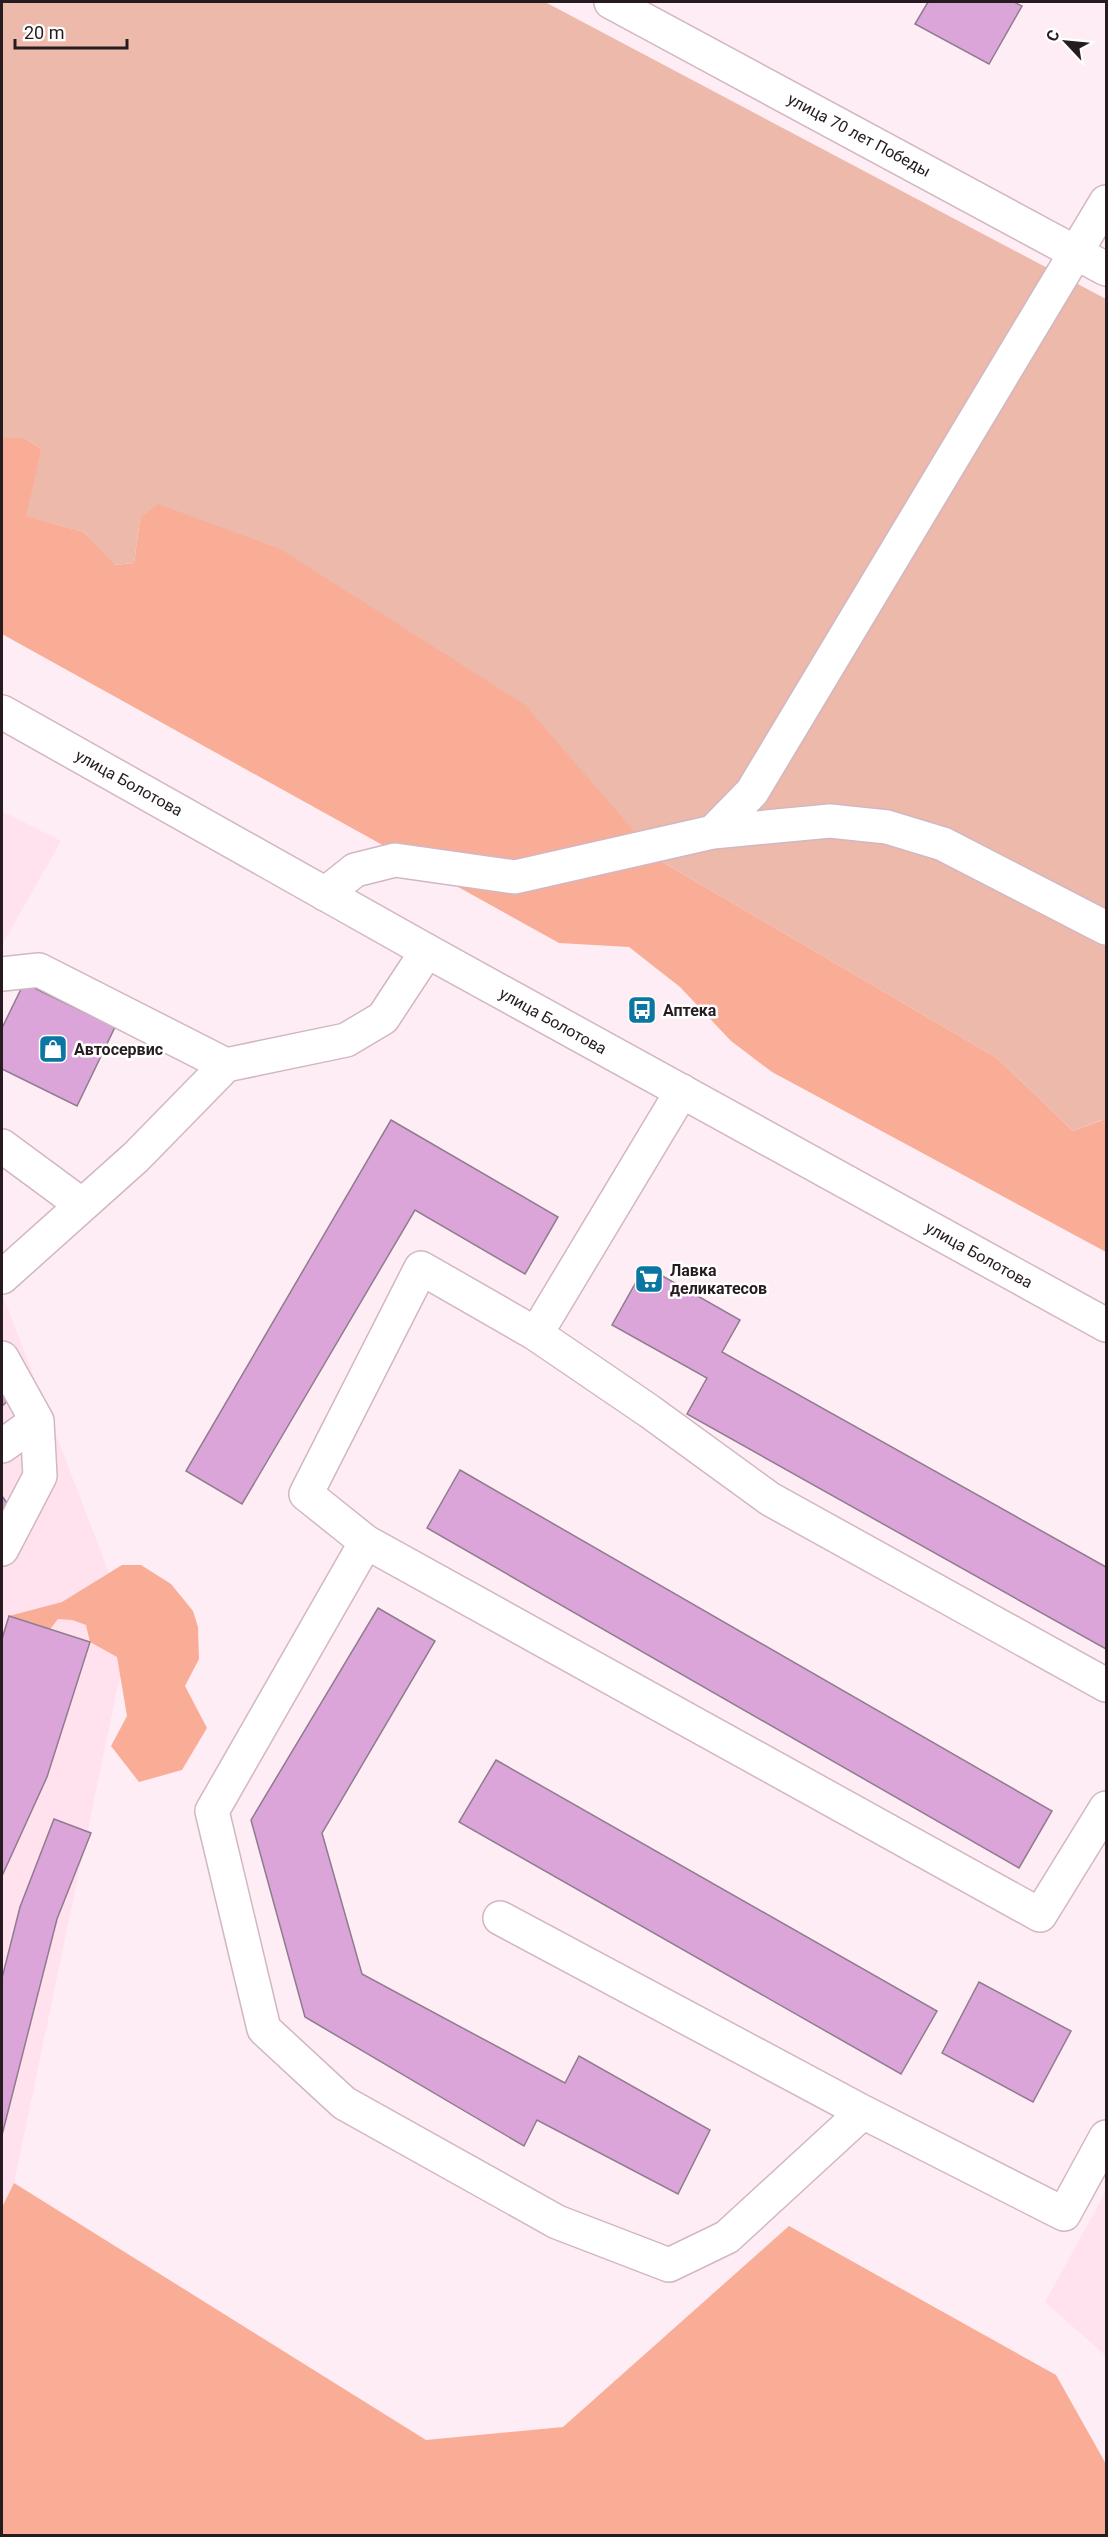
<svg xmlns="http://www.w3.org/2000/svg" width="1108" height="2537" font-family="Roboto,sans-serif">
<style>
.built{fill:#ffe2ee}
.green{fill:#ecb9aa}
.forest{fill:#f9ad97}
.building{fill:#dba5da;stroke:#8f7c8e;stroke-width:1.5}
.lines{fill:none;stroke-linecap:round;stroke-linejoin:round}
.minor-casing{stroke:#d2b7c2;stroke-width:36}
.major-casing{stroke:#d2b7c2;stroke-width:36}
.minor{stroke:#fff;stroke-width:33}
.major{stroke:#fff;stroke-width:33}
.labels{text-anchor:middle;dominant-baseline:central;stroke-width:5;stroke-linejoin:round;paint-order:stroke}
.street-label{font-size:16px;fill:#261c20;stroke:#fff}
.poi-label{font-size:16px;font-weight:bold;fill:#261c20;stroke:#fff;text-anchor:start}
</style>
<rect width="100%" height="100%" fill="#feedf4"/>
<!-- built -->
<path class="built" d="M2,811L61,841L2,945V810Z
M2,1293L130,1628L14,2183L2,2207Z
M1106,2191V2356L1045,2302Z"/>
<!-- green -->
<path class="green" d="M2,2H545L1106,299V1122L1101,1120L1073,1131L997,1058L659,860L140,519L134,563L114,565L84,532L25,516L42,449L24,438H2Z"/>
<!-- forest -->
<path class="forest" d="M2,438H24L42,449L26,516L84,532L115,565L134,563L140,519L158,504L280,549L525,705L659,860L997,1058L1073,1131L1102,1120L1106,1122V1252L772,1072L731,1041L680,987L629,947L559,943L2,634Z
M122,1565H141L171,1584L193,1611L198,1627L199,1659L185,1686L207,1728L182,1770L139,1782L111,1746L127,1716L117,1657L90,1642L86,1625L72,1620L58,1619L48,1632L6,1740L2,1731V1635L9,1616L62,1602Z
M14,2183L426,2440L563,2427L789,2226L1056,2375L1106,2464V2535H2V2207Z"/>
<!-- building -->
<path class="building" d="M928,2H1014L1022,6L989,64L915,24Z
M24,983L115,1027L77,1106L2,1069V1028Z
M391,1120L558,1217L525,1274L415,1210L242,1504L186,1471Z
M645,1266L740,1320L722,1352L1106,1567V1649L687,1414L707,1378L612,1325Z
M2,1388L10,1399L2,1406Z
M460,1470L1052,1811L1019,1868L427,1528Z
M2,1496L14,1513L2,1523Z
M378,1608L435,1641L322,1833L362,1974L565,2083L579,2056L710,2130L678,2194L537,2120L524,2146L305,2017L251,1820Z
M9,1616L90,1642L47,1777L2,1876V1639Z
M496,1760L937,2011L901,2074L459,1822Z
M54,1819L91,1833L57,1919L2,2135V1978L20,1907Z
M979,1982L1071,2031L1033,2102L942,2053Z"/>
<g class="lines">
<!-- minor casing -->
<g class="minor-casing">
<path id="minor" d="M611,2L1106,269
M713,832L830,821L887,827L943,844L1106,928
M325,894L355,870L395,860L515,877L713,832L752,792L1106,202
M2,974L39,970L226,1065
M682,1091L536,1334L421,1268L306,1494L366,1542L212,1811L264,2029L344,2103L557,2222L669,2265L727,2237L863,2112L1064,2214L1106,2137
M2,1146L82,1205
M2,1277L136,1157L226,1065L346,1040L383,1018L427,951
M536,1334L649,1411L770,1499L1106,1685
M2,1358L37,1421L40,1476L2,1549
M2,1446L37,1421
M366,1542L1040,1915L1106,1808
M500,1918L863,2112"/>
</g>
<!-- major casing -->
<g class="major-casing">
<path id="major" d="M2,712L427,951L1106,1325"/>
</g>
<!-- minor -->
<use href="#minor" class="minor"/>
<!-- major -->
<use href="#major" class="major"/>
</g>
<!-- icons -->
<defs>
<g id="bus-square" transform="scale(1.5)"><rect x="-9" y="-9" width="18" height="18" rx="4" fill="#0b76a1" stroke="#fff"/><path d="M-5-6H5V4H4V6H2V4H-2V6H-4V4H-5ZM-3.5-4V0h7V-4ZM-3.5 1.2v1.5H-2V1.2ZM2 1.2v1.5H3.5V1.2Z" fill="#fff"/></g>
<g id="shop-square" transform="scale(1.5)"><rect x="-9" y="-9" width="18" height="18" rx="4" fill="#0b76a1" stroke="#fff"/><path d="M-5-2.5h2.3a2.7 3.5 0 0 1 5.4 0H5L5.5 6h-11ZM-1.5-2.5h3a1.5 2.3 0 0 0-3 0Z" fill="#fff"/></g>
<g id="supermarket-square" transform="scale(1.5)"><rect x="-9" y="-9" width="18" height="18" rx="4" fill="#0b76a1" stroke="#fff"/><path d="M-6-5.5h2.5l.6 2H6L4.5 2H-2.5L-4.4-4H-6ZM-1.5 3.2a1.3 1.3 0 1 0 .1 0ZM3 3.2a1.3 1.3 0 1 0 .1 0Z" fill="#fff"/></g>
</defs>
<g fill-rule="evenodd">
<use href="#bus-square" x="642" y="1010"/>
<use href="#shop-square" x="53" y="1049"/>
<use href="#supermarket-square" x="649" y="1279"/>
</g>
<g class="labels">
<!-- street labels -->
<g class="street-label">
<text transform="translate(859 135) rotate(28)">улица 70 лет Победы</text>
<text transform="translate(129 783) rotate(29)">улица Болотова</text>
<text transform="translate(553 1021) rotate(29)">улица Болотова</text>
<text transform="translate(979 1255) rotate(29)">улица Болотова</text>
</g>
<!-- poi labels -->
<g class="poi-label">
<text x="663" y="1010">Аптека</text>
<text x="74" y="1049">Автосервис</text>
<text x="670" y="1270">Лавка<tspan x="670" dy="18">деликатесов</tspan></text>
</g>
</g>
<!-- border -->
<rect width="1108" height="2537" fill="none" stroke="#261c20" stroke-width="6"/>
<!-- north arrow -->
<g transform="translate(1066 42) rotate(296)" stroke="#ffffff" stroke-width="4.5" paint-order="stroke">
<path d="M0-4.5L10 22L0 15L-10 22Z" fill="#261c20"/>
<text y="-9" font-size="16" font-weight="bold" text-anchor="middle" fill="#261c20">С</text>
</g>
<!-- scale -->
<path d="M15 39v9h112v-9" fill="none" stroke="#261c20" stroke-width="3"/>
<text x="24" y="39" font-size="18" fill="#261c20" stroke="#ffffff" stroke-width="4.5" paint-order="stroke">20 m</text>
</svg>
